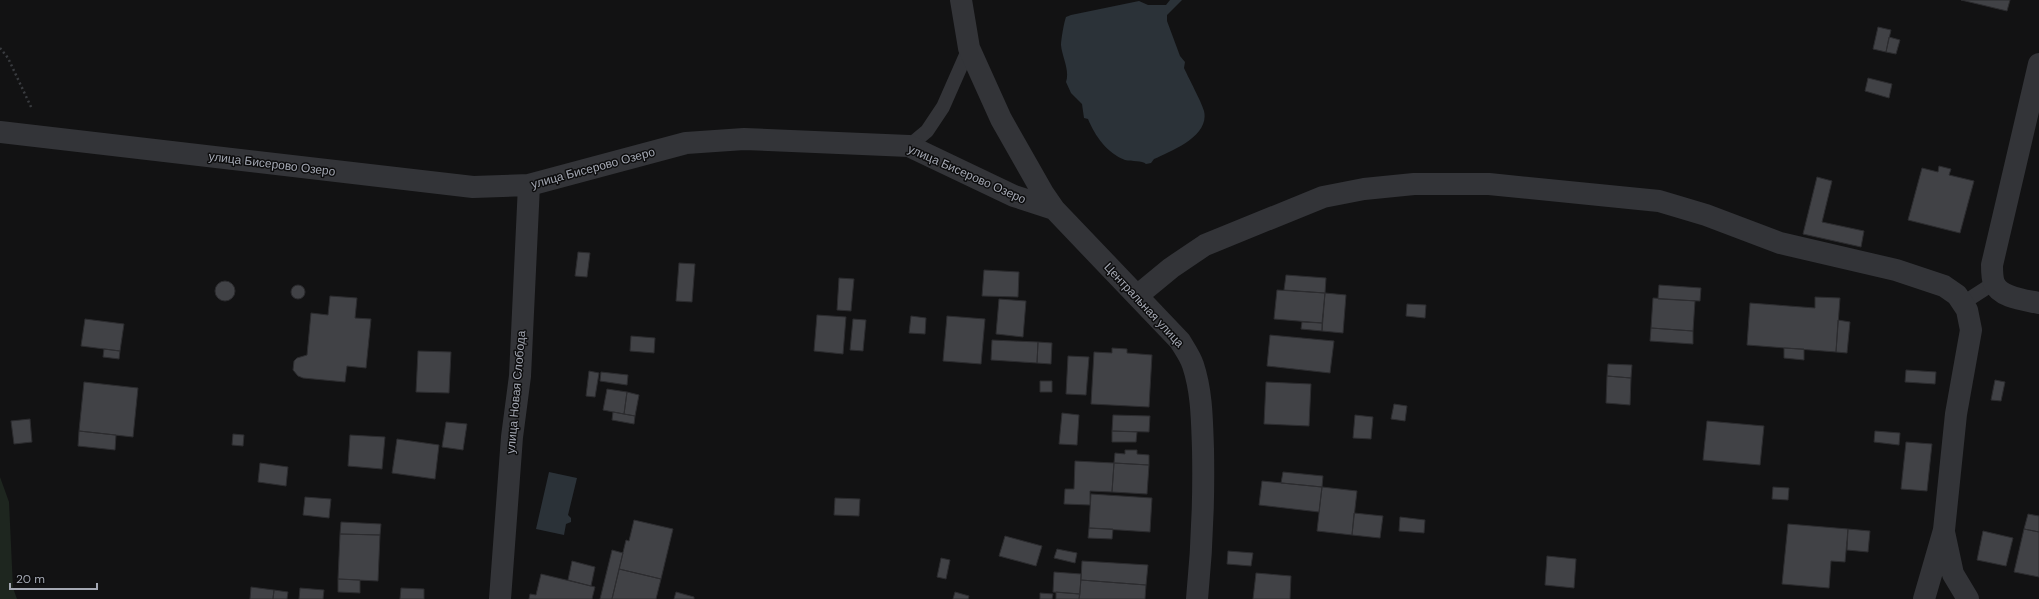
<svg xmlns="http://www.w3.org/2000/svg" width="2039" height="599" font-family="'DM Sans',sans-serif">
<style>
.green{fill:#1e261f}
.water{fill:#2b3238}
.building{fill:#414246;stroke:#2c2c2f}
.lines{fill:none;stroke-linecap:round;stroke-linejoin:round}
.path{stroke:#393b3f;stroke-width:2.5;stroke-dasharray:2 3;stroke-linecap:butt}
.service{stroke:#333438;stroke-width:14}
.minor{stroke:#333438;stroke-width:22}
.labels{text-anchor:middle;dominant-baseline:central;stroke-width:3;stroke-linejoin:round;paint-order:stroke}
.street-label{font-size:12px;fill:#a4a8b3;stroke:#0d0d0e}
</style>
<rect width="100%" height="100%" fill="#121213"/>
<!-- green -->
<path class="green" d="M0,477L9,502L13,588L17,599H0Z"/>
<!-- water -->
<path class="water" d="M1170,0H1182L1167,15V21L1180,56L1185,62L1184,68C1189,79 1201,101 1204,111C1210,136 1171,151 1154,159L1151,163L1146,164C1142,160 1132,162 1125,160C1107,153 1095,136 1088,119L1084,118L1082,104L1071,93L1066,82C1070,70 1062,57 1061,45C1061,40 1064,22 1066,17L1071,15L1139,1L1148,5H1166Z
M549,472L577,478L568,515L571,518V522L566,524L564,535L536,529Z"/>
<!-- building -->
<path class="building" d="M1961,0H2010L2007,11Z
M1878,27L1891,30L1886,52L1873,49Z
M1889,37L1900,40L1896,54L1886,52Z
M1868,78L1892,84L1889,98L1865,91Z
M1939,166L1951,169L1949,175L1974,181L1960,233L1908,220L1922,168L1938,172Z
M1817,177L1832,181L1822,222L1864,231L1861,247L1803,234Z
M578,252L590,253L587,277L575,276Z
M679,263L695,264L692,302L676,301Z
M984,270L1019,272L1018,297L982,296Z
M1286,275L1326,278L1325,293L1284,290Z
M839,278L854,279L851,311L837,310Z
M215 291a10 10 0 1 1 20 0a10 10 0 1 1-20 0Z
M1659,285L1701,288L1700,301L1658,299Z
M291 292a7 7 0 1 1 14 0a7 7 0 1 1-14 0Z
M1277,290L1325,293L1322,323L1274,319Z
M1325,293L1346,295L1343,333L1322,331Z
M330,296L357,298L355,318L371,319L366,368L347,366L345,382L303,378L298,376L293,370L294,361L297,358L307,355L311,313L328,315Z
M1815,297L1840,298L1836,352L1747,345L1750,303L1815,308Z
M1653,298L1695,301L1693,331L1651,328Z
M999,299L1026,301L1023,337L996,334Z
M1407,304L1426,305L1425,318L1406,316Z
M817,315L846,317L843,354L814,351Z
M911,316L926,318L925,334L909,333Z
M947,316L985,319L981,364L943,361Z
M85,319L124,324L120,351L81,346Z
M853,319L866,320L863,351L850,350Z
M1838,320L1850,322L1847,353L1836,352Z
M1302,322L1322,323V331L1301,329Z
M1651,328L1693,331V344L1650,341Z
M1270,335L1334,341L1330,373L1267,366Z
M631,336L655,338L654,353L630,351Z
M992,340L1038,342L1037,363L991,360Z
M1038,342L1052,343L1051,364L1037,363Z
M1112,348L1127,349V353L1152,355L1149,407L1091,404L1094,352L1112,353Z
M1784,348L1804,349V360L1784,358Z
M104,349L120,351L119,359L103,357Z
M418,351L451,352L449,393L416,392Z
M1068,356L1089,357L1086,395L1066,394Z
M1608,364L1632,365L1631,378L1607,376Z
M1906,370L1936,372L1935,384L1905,382Z
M589,371L599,373L595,397L586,396Z
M601,372L628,375L627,385L600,381Z
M1607,376L1631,378L1630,405L1606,403Z
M1995,380L2005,382L2001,401L1991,400Z
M1040,381H1052V392H1040Z
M84,382L138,388L133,437L79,431Z
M1266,382L1311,384L1309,426L1264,424Z
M607,389L627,392L624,414L603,410Z
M627,392L639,395L635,416L624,414Z
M1394,404L1407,406L1405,421L1391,419Z
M613,412L635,416L634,424L612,420Z
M1062,413L1079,415L1077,445L1059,444Z
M1113,415L1150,416L1149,432L1112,431Z
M1355,415L1373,417L1371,439L1353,438Z
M30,419L32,442L14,444L11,421Z
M1707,421L1764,426L1760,465L1703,460Z
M446,422L467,424L463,450L442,447Z
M79,431L116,435L115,450L78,446Z
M1112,431L1137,432L1136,442H1112Z
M1875,431L1900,433L1899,445L1874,442Z
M233,434L244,435L243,446L232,445Z
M350,435L385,437L382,469L348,466Z
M397,439L439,445L435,479L392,473Z
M1906,442L1932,444L1927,491L1901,489Z
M1125,450H1137V454L1149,455V465L1114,463L1115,453L1125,454Z
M1075,461L1114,463L1112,492L1090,491V505L1064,504L1065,489H1074Z
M260,463L288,467L286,486L258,482Z
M1114,463L1149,465L1147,494L1112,492Z
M1283,472L1323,476L1322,487L1281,483Z
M1262,481L1322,487L1319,512L1259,505Z
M1322,487L1357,491L1352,535L1317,531Z
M1773,487L1789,488L1788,500L1772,499Z
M1091,494L1152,498L1150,532L1089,528Z
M305,497L331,499L329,518L303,515Z
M835,498L860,499L859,516L834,515Z
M1354,513L1383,516L1380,538L1352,535Z
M2028,514L2039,516V532L2024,529Z
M1400,517L1425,520L1424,533L1399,531Z
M634,520L673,529L661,579L619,569L626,540L629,541Z
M341,522L381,524L380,535L340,534Z
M1788,524L1848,529L1845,562L1831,561L1829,588L1782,584Z
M1089,528L1113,529L1112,539L1088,538Z
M1848,529L1870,531L1868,552L1847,550Z
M2024,529L2039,532V577L2014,572Z
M1983,531L2013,538L2006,566L1977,560Z
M340,534L380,535L378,581L338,579Z
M1005,536L1042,546L1036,566L999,556Z
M1057,549L1077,553L1075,563L1054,558Z
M612,550L623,553L612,599H600Z
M1228,551L1253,553L1251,566L1227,564Z
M1547,556L1576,559L1574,588L1545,585Z
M941,558L950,560L946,579L937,577Z
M572,561L595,567L591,586L568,580Z
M1082,561L1148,565L1146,585L1081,580Z
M619,569L661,579L656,599H612Z
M1054,572L1081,574L1080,594L1053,592Z
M1256,573L1291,576L1290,599H1253Z
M541,574L595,587L592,599H529L530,594L536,595Z
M338,579L360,580V593L338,592Z
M1081,580L1146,585L1145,599H1079Z
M251,587L274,590L273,599H250Z
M300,588L324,590L323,599H299Z
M401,588L424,589V599H400Z
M274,590L288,592L287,599H273Z
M676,592L694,597V599H674Z
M955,592L969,596L968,599H953Z
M1056,592L1080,594L1079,599H1056Z
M1040,593L1053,594L1052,599H1040Z"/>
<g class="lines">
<!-- path -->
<path class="path" d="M0,48L8,58L32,109"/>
<!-- service -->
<path class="service" d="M909,146L927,131L943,107L969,48
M1963,303L1994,283"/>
<!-- minor -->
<path class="minor" d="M961,0L969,48L1001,119L1043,193L1054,209L1180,341C1184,348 1190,356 1193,365C1202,392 1202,421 1203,449C1204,500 1202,549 1197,599
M2039,64L1992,265C1992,270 1992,278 1994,283C2000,298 2025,300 2039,303
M0,132L473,187L529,185L686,143L744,139L909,146L1014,196L1054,209
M1137,296L1171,268L1205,245L1323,197L1364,189L1414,184H1489L1659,201L1706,215L1780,243L1896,270L1944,286L1957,295L1967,310L1971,330L1956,414L1944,530L1924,599
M1944,532L1953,574L1968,599
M500,599L512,437L520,376L529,185"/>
</g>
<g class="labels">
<!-- street labels -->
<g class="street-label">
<text transform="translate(272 164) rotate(7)">улица Бисерово Озеро</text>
<text transform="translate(593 168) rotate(-15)">улица Бисерово Озеро</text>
<text transform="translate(967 174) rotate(24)">улица Бисерово Озеро</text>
<text transform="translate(1144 305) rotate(47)">Центральная улица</text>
<text transform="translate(516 392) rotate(-85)">улица Новая Слобода</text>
</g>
</g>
<!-- scale -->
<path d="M10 583v6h87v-6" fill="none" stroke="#a4a8b3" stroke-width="2"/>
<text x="16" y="583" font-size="12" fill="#a4a8b3" stroke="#0d0d0e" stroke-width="3" paint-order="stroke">20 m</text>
</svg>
